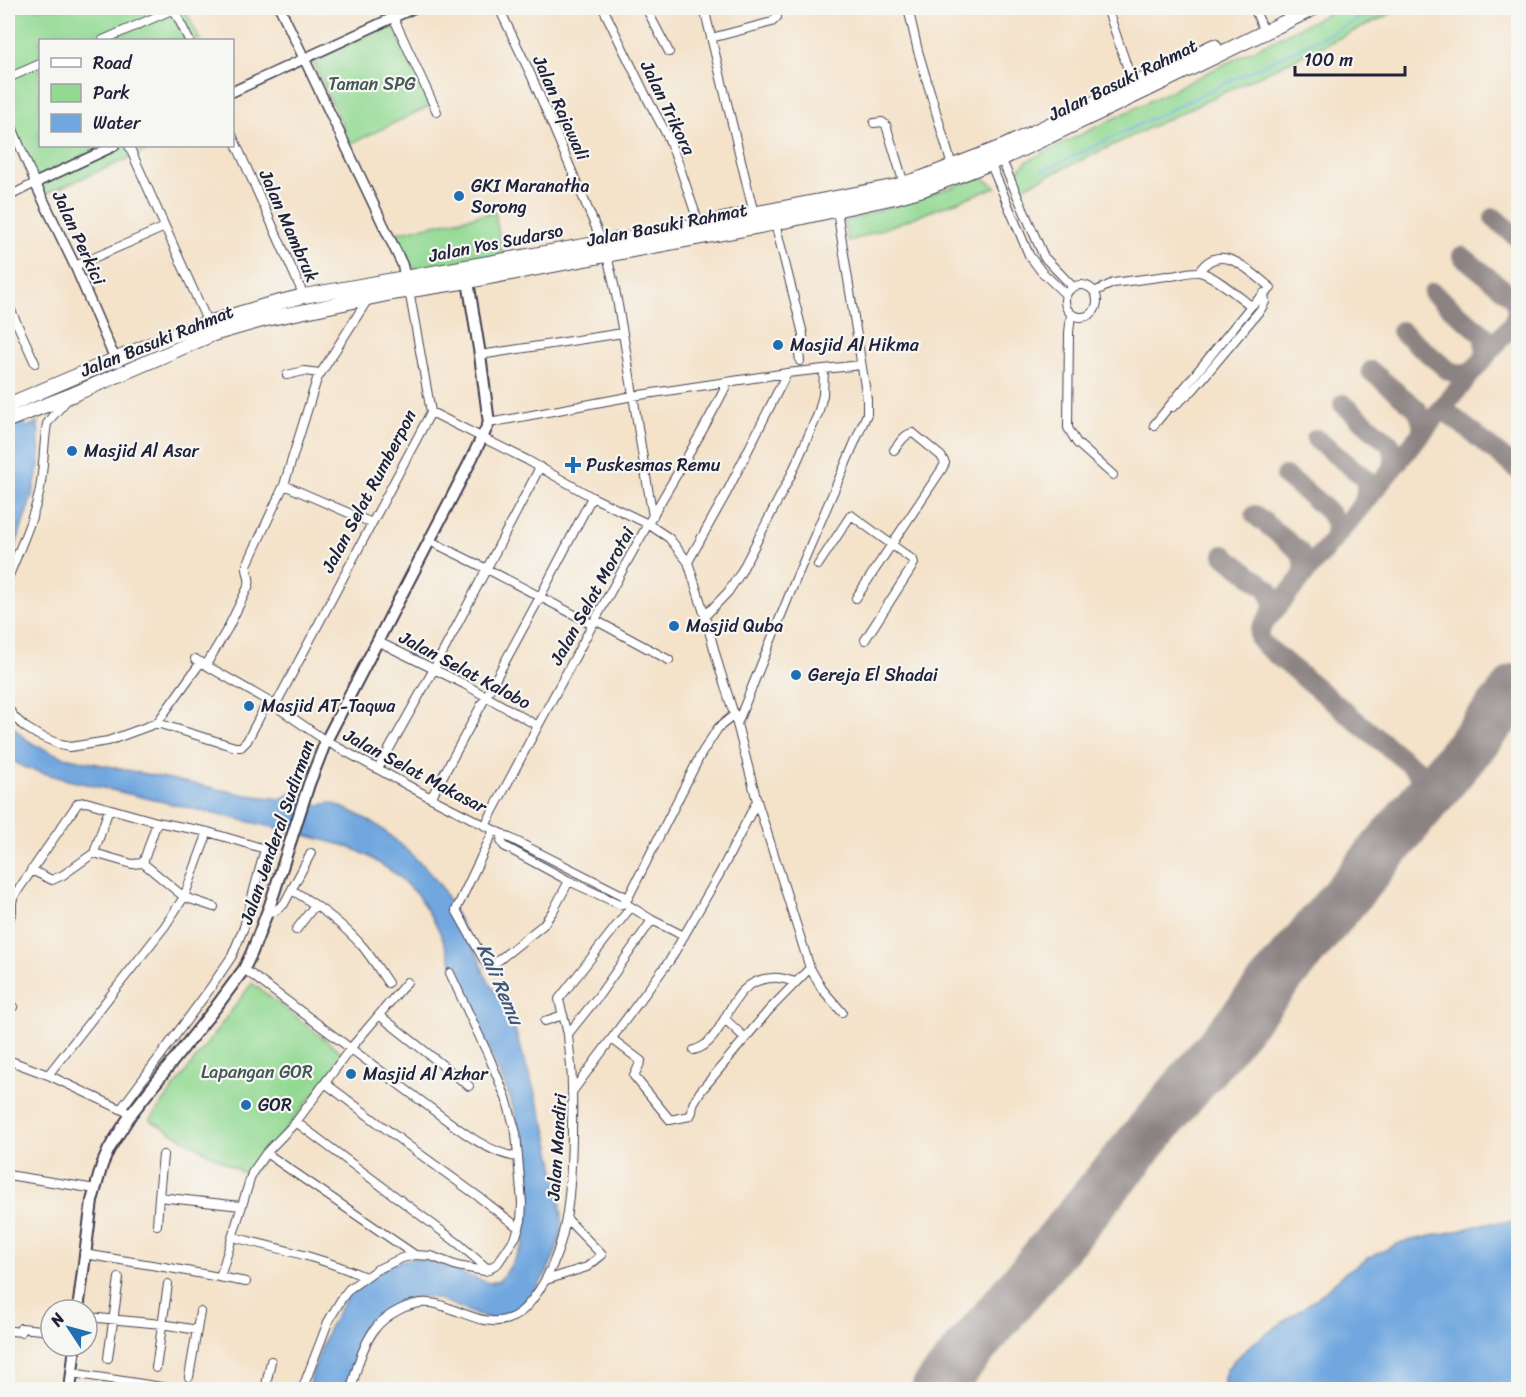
<svg xmlns="http://www.w3.org/2000/svg" width="1526" height="1397" font-family="Sriracha,sans-serif">
<style>
.green{fill:#92d992;stroke:#5a7e66;stroke-width:1.5}
.water{fill:#71a7df;stroke:#4a648d;stroke-width:1.5}
.lines{fill:none;stroke-linecap:round;stroke-linejoin:round}
.stream{stroke:#71a7df;stroke-width:2}
.river{stroke:#71a7df;stroke-width:14}
.taxiway{stroke:#8b8282;stroke-width:20}
.runway{stroke:#8b8282;stroke-width:50}
.minor-casing{stroke:#423f50;stroke-width:10}
.tertiary-casing{stroke:#423f50;stroke-width:12}
.secondary-casing{stroke:#423f50;stroke-width:14}
.trunk-casing{stroke:#423f50;stroke-width:16}
.minor{stroke:#fff;stroke-width:8}
.tertiary{stroke:#fff;stroke-width:9}
.secondary{stroke:#fff;stroke-width:10}
.trunk{stroke:#fff;stroke-width:14}
.poi-dot{fill:#1f6fb2;stroke:#f6f6f2;stroke-width:2}
.labels{text-anchor:middle;dominant-baseline:central;stroke-width:4.5;stroke-linejoin:round;paint-order:stroke}
.street-label{font-size:18px;fill:#22223b;stroke:#f6f6f2}
.park-label{font-size:18px;fill:#445955;stroke:#f6f6f2}
.poi-label{font-size:18px;fill:#22223b;stroke:#f6f6f2;text-anchor:start}
.water-label{font-size:20px;font-style:italic;fill:#42577d;stroke:#f6f6f2}
</style>
<rect width="100%" height="100%" fill="#f6f6f2"/>
<filter id="ink" filterUnits="userSpaceOnUse"><feTurbulence type="fractalNoise" baseFrequency=".0167" numOctaves="2"/><feDisplacementMap in="SourceGraphic" scale="12" xChannelSelector="R" yChannelSelector="G"/><feConvolveMatrix kernelMatrix="1 2 1 2 8 2 1 2 1" color-interpolation-filters="sRGB"/></filter>
<filter id="wash" filterUnits="userSpaceOnUse"><feTurbulence type="fractalNoise" baseFrequency=".008" numOctaves="4" result="noise"/><feDisplacementMap in="SourceGraphic" scale="24" xChannelSelector="R" yChannelSelector="G"/><feGaussianBlur stdDeviation="1.35" result="paint"/><feColorMatrix in="noise" values="0 0 0 0 0 0 0 0 0 0 0 0 0 0 0 0 0 1.4 0 .05"/><feComposite in="paint" operator="in"/></filter>
<g filter="url(#wash)">
<rect width="100%" height="100%" fill="#f4e2c9"/>
<!-- green -->
<path class="green" d="M8,8H184L200,40H40V146H158L38,197L8,131Z
M1339,8H1390L1392,13L1020,189L1015,180L1020,168L1027,161Z
M392,24L430,106L350,144L313,61Z
M982,177L996,187L848,242L844,222Z
M495,212L503,257L421,272L402,259L391,234Z
M252,983L345,1055L249,1176L150,1120Z"/>
<!-- water -->
<path class="water" d="M38,422L40,459L33,493L8,569V436Z
M8,720C25,743 37,747 64,757L247,795L281,799L290,794L298,785L297,795L300,798L319,805L332,803L353,812L377,825L400,844L426,868L442,888L481,962L484,974L501,1001L514,1027L545,1125C551,1150 557,1175 560,1201C561,1207 562,1213 562,1219C562,1246 549,1270 535,1291C526,1305 513,1318 495,1318C468,1318 439,1290 412,1298C407,1299 401,1303 396,1306C388,1311 380,1316 374,1322C361,1337 353,1371 346,1389H309L313,1370L328,1330L347,1296L372,1275L397,1262L413,1258L435,1262L468,1276L489,1283L499,1281L508,1270L523,1245L527,1213L517,1119L509,1095L474,1016L438,928L419,897L396,874L368,856L350,847L286,830L272,827L68,780L23,767L8,757Z
M1518,1222V1389H1224V1376L1227,1369L1234,1360L1255,1342L1317,1298L1346,1272L1370,1257L1402,1242L1461,1230L1486,1223Z"/>
<g class="lines">
<!-- stream -->
<path class="stream" d="M1043,171L1382,8"/>
<!-- river -->
<path class="river" d="M8,397L21,430L20,446"/>
<!-- taxiway -->
<path class="taxiway" d="M1494,218L1518,238
M1462,256L1513,297L1517,309L1516,315L1512,324
M1433,293L1484,335L1485,352L1482,361
M1401,331L1448,370C1458,375 1465,375 1475,369
M1371,371L1417,409L1422,422V432
M1343,404L1389,443L1395,454L1393,467
M1442,408L1518,470
M1316,439L1366,479V493L1364,502
M1285,476C1297,486 1331,509 1335,522C1337,529 1335,534 1332,541
M1255,515L1298,550C1306,561 1306,568 1300,580
M1224,555L1268,589L1273,602V608L1269,617
M1415,769C1425,784 1426,790 1420,807
M1451,769C1438,776 1428,777 1415,769L1263,644C1254,634 1262,626 1269,617L1518,317"/>
<!-- runway -->
<path class="runway" d="M936,1390L1518,688"/>
</g>
</g>
<g filter="url(#ink)">
<g class="lines">
<!-- minor casing -->
<g class="minor-casing">
<path id="minor" d="M173,8L189,40
M389,8L437,112
M499,8L531,75L602,242C612,269 617,299 622,328C633,390 641,453 653,516
M603,8L648,100L667,135L679,165L699,224
M646,8L669,52
M704,8L754,214
M908,8L918,51L952,166
M1107,8L1133,84
M1254,8L1261,24
M711,38L772,22L777,17L775,8
M103,40L174,9
M8,78L40,64
M8,117L35,183L8,197
M874,123L882,122L886,125L904,184
M232,135L304,296
M129,146L208,323
M1000,156L1044,257L1073,287
M989,160L1029,255L1041,271L1066,295
M775,223L803,334V341L798,346L800,361
M75,266L165,227
M1171,276C1180,275 1190,271 1199,272C1213,274 1239,297 1251,306
M1065 301a16 16 0 1 1 32 0a16 16 0 1 1-32 0Z
M1094,292L1113,283L1167,276
M8,304L35,363
M1071,314L1069,333L1068,428L1077,443L1113,475
M480,355L623,333
M287,375L304,371L320,373
M1173,407L1193,390L1261,309L1265,302L1264,293
M431,412L527,460L592,497L648,524L669,538L688,562L705,616L719,667L737,724L757,801L810,968L822,989L842,1012
M489,423L633,396L787,373L861,365
M1154,425L1251,306L1271,288C1251,272 1220,239 1199,272
M284,485L372,523
M430,541L487,569L592,624
M688,562L727,492L787,373
M818,565L851,515L913,560L914,563L912,567L865,640
M8,578C19,550 32,523 39,494C44,471 43,447 47,424L51,418L67,400
M856,598L942,469L945,463L941,456L913,433C904,434 900,443 894,450
M705,616L728,592L740,574L791,475L818,414L823,395L824,370
M595,620L669,660
M377,641L464,684L538,726
M195,659L268,701L326,741L431,798L628,898
M206,665L228,628L249,585C251,578 246,573 247,565L284,485L317,379L368,299
M275,706L431,412L409,290
M8,708L15,718L25,727L38,735L61,745L70,747L108,741L157,723L201,662
M157,723L235,747H241L247,741L268,701
M737,724L795,581L867,414V399L837,210
M378,769L434,669L540,467
M431,798L540,597L592,497
M485,826C537,727 589,630 643,533C671,482 703,434 728,382
M494,830L456,910L488,967H490L543,925L553,911L569,881
M503,834L501,841L504,846L569,881L619,904H623L628,898L700,756L718,728L734,715
M94,853L132,864L143,863L157,822
M143,863L184,897L214,907
M31,870L52,880L63,875L94,853L109,809
M292,890C317,905 343,924 363,947C372,958 380,971 388,983
M628,905L652,920L684,936
M267,912L275,911L284,904L311,853
M8,922L12,912V902L14,896L78,803L86,802L157,822L208,832L265,849L244,927L232,956L209,990L121,1109
M296,930L315,905
M244,969C301,1012 359,1055 417,1098C444,1117 485,1154 518,1157L522,1203L521,1221L516,1236L498,1263L485,1271L457,1266L431,1256L415,1255L402,1258L376,1270L349,1289L342,1298L328,1322L302,1390
M450,973L490,1059L506,1098L516,1133L518,1157
M8,1005L13,1007
M379,1015L469,1086
M725,1019L745,1038
M545,1021L563,1015
M568,1034L600,994L652,920
M612,1039L641,1061L634,1076L670,1120L690,1116L692,1112L693,1104L700,1092L769,1010L810,968
M694,1050C729,1041 725,980 772,978C780,977 788,980 795,982
M8,1060L48,1075L131,1114
M48,1075L165,926L184,897L208,832
M325,1083L406,1144L479,1197L519,1228
M572,1092L670,960L720,873L757,801
M296,1122L459,1244L489,1270
M266,1153L415,1255
M8,1175L96,1189
M159,1197L163,1155
M157,1225L159,1197L241,1206
M233,1237C277,1248 323,1258 365,1277
M84,1254L170,1268L246,1282
M220,1277L252,1173L266,1153L296,1122L350,1049L407,982
M546,1280L587,1267L602,1255L566,1218
M87,1317L162,1324L197,1330
M12,1331L21,1332V1328L51,1331
M108,1358L119,1278
M156,1368L168,1284
M72,1373L180,1390
M189,1377L200,1312
M265,1390L271,1361
M351,1390C356,1370 362,1347 374,1330C385,1315 410,1301 429,1303C437,1303 444,1306 451,1309C469,1315 489,1326 508,1319C518,1316 526,1308 532,1300C569,1253 571,1192 572,1135C572,1112 573,1089 571,1066C570,1056 569,1045 568,1035C566,1023 561,1011 559,999L631,907"/>
</g>
<!-- tertiary casing -->
<g class="tertiary-casing">
<path id="tertiary" d="M280,8L402,264L407,283
M232,92L414,8
M114,146L35,183L75,266L111,350L118,362"/>
</g>
<!-- secondary casing -->
<g class="secondary-casing">
<path id="secondary" d="M78,1310L92,1201L102,1165L109,1149L131,1114L146,1095L216,1007L244,969L252,952L270,905L309,784L326,741L468,466L489,423L480,355L468,281
M70,1390L75,1346"/>
</g>
<!-- trunk casing -->
<g class="trunk-casing">
<path id="trunk" d="M8,405L171,336L208,323L268,305L304,296L645,235L897,186L922,178L1005,146L1214,46
M8,420L72,395L213,334L262,320L392,293L468,281L775,223L895,197L923,189L1001,159L1140,93L1314,8"/>
</g>
<!-- minor -->
<use href="#minor" class="minor"/>
<!-- tertiary -->
<use href="#tertiary" class="tertiary"/>
<!-- secondary -->
<use href="#secondary" class="secondary"/>
<!-- trunk -->
<use href="#trunk" class="trunk"/>
</g>
</g>
<!-- markers -->
<g class="poi-dot">
<circle cx="459" cy="196" r="6"/>
<circle cx="778" cy="345" r="6"/>
<circle cx="72" cy="451" r="6"/>
<path d="M570 456h6v6h6v6h-6v6h-6v-6h-6v-6h6z"/>
<circle cx="674" cy="626" r="6"/>
<circle cx="796" cy="675" r="6"/>
<circle cx="249" cy="706" r="6"/>
<circle cx="351" cy="1074" r="6"/>
<circle cx="246" cy="1105" r="6"/>
</g>
<g class="labels">
<!-- street labels -->
<g class="street-label">
<text transform="translate(1123 80) rotate(-26)">Jalan Basuki Rahmat</text>
<text transform="translate(561 108) rotate(66)">Jalan Rajawali</text>
<text transform="translate(668 108) rotate(64)">Jalan Trikora</text>
<text transform="translate(667 225) rotate(-11)">Jalan Basuki Rahmat</text>
<text transform="translate(289 226) rotate(66)">Jalan Mambruk</text>
<text transform="translate(79 238) rotate(65)">Jalan Perkici</text>
<text transform="translate(496 243) rotate(-11)">Jalan Yos Sudarso</text>
<text transform="translate(157 341) rotate(-22)">Jalan Basuki Rahmat</text>
<text transform="translate(369 491) rotate(-62)">Jalan Selat Rumberpon</text>
<text transform="translate(592 596) rotate(-61)">Jalan Selat Morotai</text>
<text transform="translate(465 670) rotate(28)">Jalan Selat Kalobo</text>
<text transform="translate(415 771) rotate(28)">Jalan Selat Makasar</text>
<text transform="translate(277 832) rotate(-71)">Jalan Jenderal Sudirman</text>
<text transform="translate(557 1147) rotate(-86)">Jalan Mandiri</text>
</g>
<!-- park labels -->
<g class="park-label">
<text x="372" y="84">Taman SPG</text>
<text x="257" y="1072">Lapangan GOR</text>
</g>
<!-- poi labels -->
<g class="poi-label">
<text x="471" y="186">GKI Maranatha<tspan x="471" dy="21">Sorong</tspan></text>
<text x="790" y="345">Masjid Al Hikma</text>
<text x="84" y="451">Masjid Al Asar</text>
<text x="586" y="465">Puskesmas Remu</text>
<text x="686" y="626">Masjid Quba</text>
<text x="808" y="675">Gereja El Shadai</text>
<text x="261" y="706">Masjid AT-Taqwa</text>
<text x="363" y="1074">Masjid Al Azhar</text>
<text x="258" y="1105">GOR</text>
</g>
<!-- water labels -->
<g class="water-label">
<text transform="translate(500 984) rotate(66)">Kali Remu</text>
</g>
</g>
<!-- margin -->
<rect width="1526" height="1397" fill="none" stroke="#f6f6f2" stroke-width="30"/>
<!-- legend -->
<rect x="39" y="39" width="195" height="108" fill="#f6f6f2" stroke="#a1a1a9" stroke-width="1.5"/>
<rect x="51" y="58" width="30" height="9" fill="#ffffff" stroke="#a1a1a9" stroke-width="1.5"/>
<text x="93" y="69" font-size="18" fill="#22223b">Road</text>
<rect x="51" y="84" width="30" height="18" fill="#92d992" stroke="#a1a1a9" stroke-width="1.5"/>
<text x="93" y="99" font-size="18" fill="#22223b">Park</text>
<rect x="51" y="114" width="30" height="18" fill="#71a7df" stroke="#a1a1a9" stroke-width="1.5"/>
<text x="93" y="129" font-size="18" fill="#22223b">Water</text>
<!-- north arrow -->
<g transform="translate(69 1328) rotate(306)"><circle r="28" fill="#f6f6f2" stroke="#a1a1a9" stroke-width="1.5"/>
<path d="M0-4.5L10 22L0 15L-10 22Z" fill="#1f6fb2"/>
<text y="-9" font-size="16" font-weight="bold" text-anchor="middle" fill="#22223b">N</text>
</g>
<!-- scale -->
<path d="M1295 66v9h110v-9" fill="none" stroke="#22223b" stroke-width="3"/>
<text x="1304" y="66" font-size="18" fill="#22223b" stroke="#f6f6f2" stroke-width="4.5" paint-order="stroke">100 m</text>
</svg>
